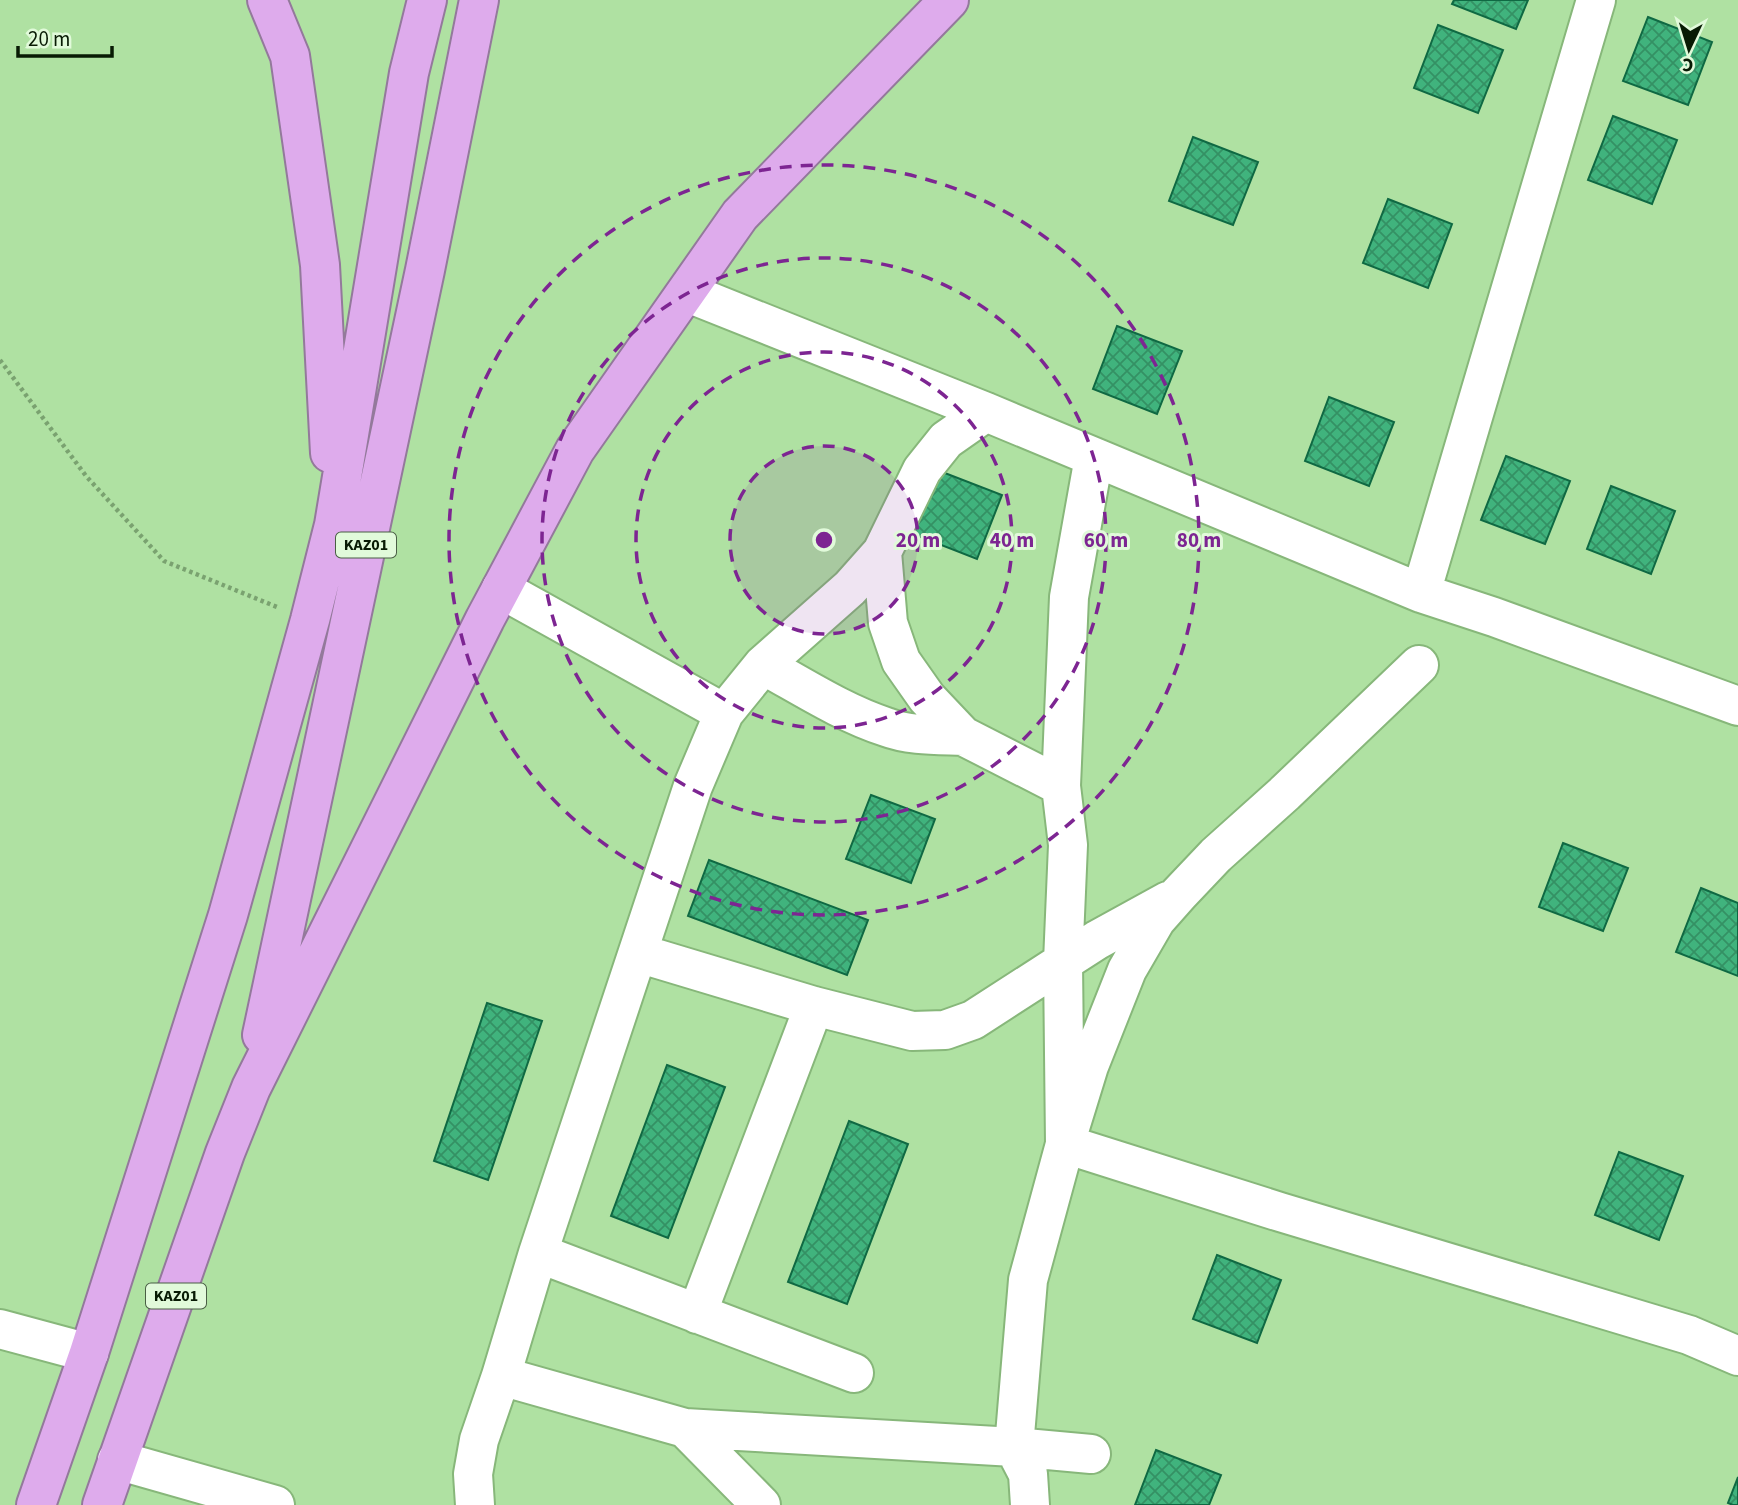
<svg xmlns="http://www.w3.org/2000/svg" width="1738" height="1505" font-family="'Source Sans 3',sans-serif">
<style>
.building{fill:url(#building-cross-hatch);stroke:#0f6943;stroke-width:2}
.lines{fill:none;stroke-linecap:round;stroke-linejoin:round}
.minor-casing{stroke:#87b77a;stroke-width:42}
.highway-casing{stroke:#93799b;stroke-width:42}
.path{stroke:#7aa270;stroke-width:4.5;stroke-dasharray:3.5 3.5;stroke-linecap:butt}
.minor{stroke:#fff;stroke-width:38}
.highway{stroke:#deabec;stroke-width:38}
.ring{fill:none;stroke:#7d2592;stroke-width:3.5;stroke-dasharray:12 9}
.labels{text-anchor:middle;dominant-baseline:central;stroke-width:6;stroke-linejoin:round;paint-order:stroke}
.shield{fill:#e1fada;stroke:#495e44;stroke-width:2}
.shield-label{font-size:16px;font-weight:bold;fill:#081b04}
.centre{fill:#7d2592;stroke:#e1fada;stroke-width:3.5}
.ring-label{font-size:21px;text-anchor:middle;font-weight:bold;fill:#7d2592;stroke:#e1fada;stroke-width:6;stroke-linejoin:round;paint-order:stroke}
</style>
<defs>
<pattern id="building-cross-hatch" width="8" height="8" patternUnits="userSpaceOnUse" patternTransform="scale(1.75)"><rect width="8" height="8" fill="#40b37d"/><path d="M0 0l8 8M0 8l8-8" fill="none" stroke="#349164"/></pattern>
</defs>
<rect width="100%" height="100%" fill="#afe1a2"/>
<!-- building -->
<path class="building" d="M1454,0H1528L1516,29L1452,4Z
M1648,17L1712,42L1688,105L1623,81Z
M1438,25L1503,50L1478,113L1414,88Z
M1613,116L1677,140L1652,204L1588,180Z
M1193,137L1258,162L1233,225L1169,201Z
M1388,199L1452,224L1428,288L1363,263Z
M1117,326L1182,351L1157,414L1093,389Z
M1329,397L1394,422L1369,486L1305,461Z
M1506,456L1570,481L1545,544L1481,520Z
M937,470L1002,495L977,559L913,534Z
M1611,486L1675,511L1651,574L1587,549Z
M871,795L935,819L911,883L846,859Z
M1563,843L1628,868L1603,931L1539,907Z
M709,860L868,920L847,975L688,916Z
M1701,888L1738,903V976L1676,952Z
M487,1003L542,1021L488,1180L434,1161Z
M667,1065L725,1087L668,1238L611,1216Z
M849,1121L908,1144L847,1304L788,1282Z
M1619,1152L1683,1176L1659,1240L1595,1215Z
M1217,1255L1281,1280L1257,1343L1193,1319Z
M1156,1450L1221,1475L1209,1505H1135Z
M1738,1477V1505H1733L1728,1503Z"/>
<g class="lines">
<!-- minor casing -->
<g class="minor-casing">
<path id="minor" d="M688,293L986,412L1421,593L1494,617L1738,706
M1094,457L1069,597L1061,786L1068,845L1063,962L1065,1144L1280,1212L1689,1335L1738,1356
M882,552L888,623L901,661L927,698L963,736L1061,786
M501,589L724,713
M1421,593L1596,0
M763,665C803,687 843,713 886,727C910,736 937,735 963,736
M638,953L814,1006L912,1031L945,1030L973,1020L1097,940L1168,901
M538,1253L854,1373
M697,1314L814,1006
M0,1329L89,1353
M501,1376L685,1428L1014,1447L1091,1454
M685,1428L761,1505
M117,1460L275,1505
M475,1505L473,1474L479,1440L501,1376L538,1253L693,786L724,713L763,665L850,588L882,552L922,470L946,440L986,412
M1030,1505L1028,1474L1014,1447L1028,1280L1065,1144L1089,1066L1127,970L1156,920L1179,894L1216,855L1285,793L1419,665"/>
</g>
<!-- highway casing -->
<g class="highway-casing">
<path id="highway" d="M267,0L290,56L320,265L330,453
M262,1035L425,270L479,0
M36,1505L89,1353L228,915L310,620L334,525L409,73L427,0
M102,1505L225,1153L251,1088L485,619L575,450L740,215L949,0"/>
</g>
<!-- path -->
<path class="path" d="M0,360L86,476L164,561L277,607"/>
<!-- minor -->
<use href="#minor" class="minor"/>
<!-- highway -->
<use href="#highway" class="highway"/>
</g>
<!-- distance rings -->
<circle cx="824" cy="540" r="94" fill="#7d2592" fill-opacity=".12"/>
<g class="ring">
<circle cx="824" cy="540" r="94"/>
<circle cx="824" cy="540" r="188"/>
<circle cx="824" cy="540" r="282"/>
<circle cx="824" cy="540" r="375"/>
</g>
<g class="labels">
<!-- shield labels -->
<g class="shield">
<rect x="336" y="532.5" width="60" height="25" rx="5"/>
<rect x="146" y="1283.5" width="60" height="25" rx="5"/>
</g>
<g class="shield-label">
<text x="366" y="545">KАZ01</text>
<text x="176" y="1296">KАZ01</text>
</g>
</g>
<circle cx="824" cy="540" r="10" class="centre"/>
<g class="ring-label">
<text x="918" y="547">20 m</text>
<text x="1012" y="547">40 m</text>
<text x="1106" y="547">60 m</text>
<text x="1199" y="547">80 m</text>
</g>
<!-- north arrow -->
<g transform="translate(1689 49) rotate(184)" stroke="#e1fada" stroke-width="5" paint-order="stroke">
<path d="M0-5L12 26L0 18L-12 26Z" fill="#081b04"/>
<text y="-10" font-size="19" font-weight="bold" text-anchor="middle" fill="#081b04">С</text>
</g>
<!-- scale -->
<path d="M18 46v10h94v-10" fill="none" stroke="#081b04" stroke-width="3.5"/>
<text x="28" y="46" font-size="21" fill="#081b04" stroke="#e1fada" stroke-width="5" paint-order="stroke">20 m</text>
</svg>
